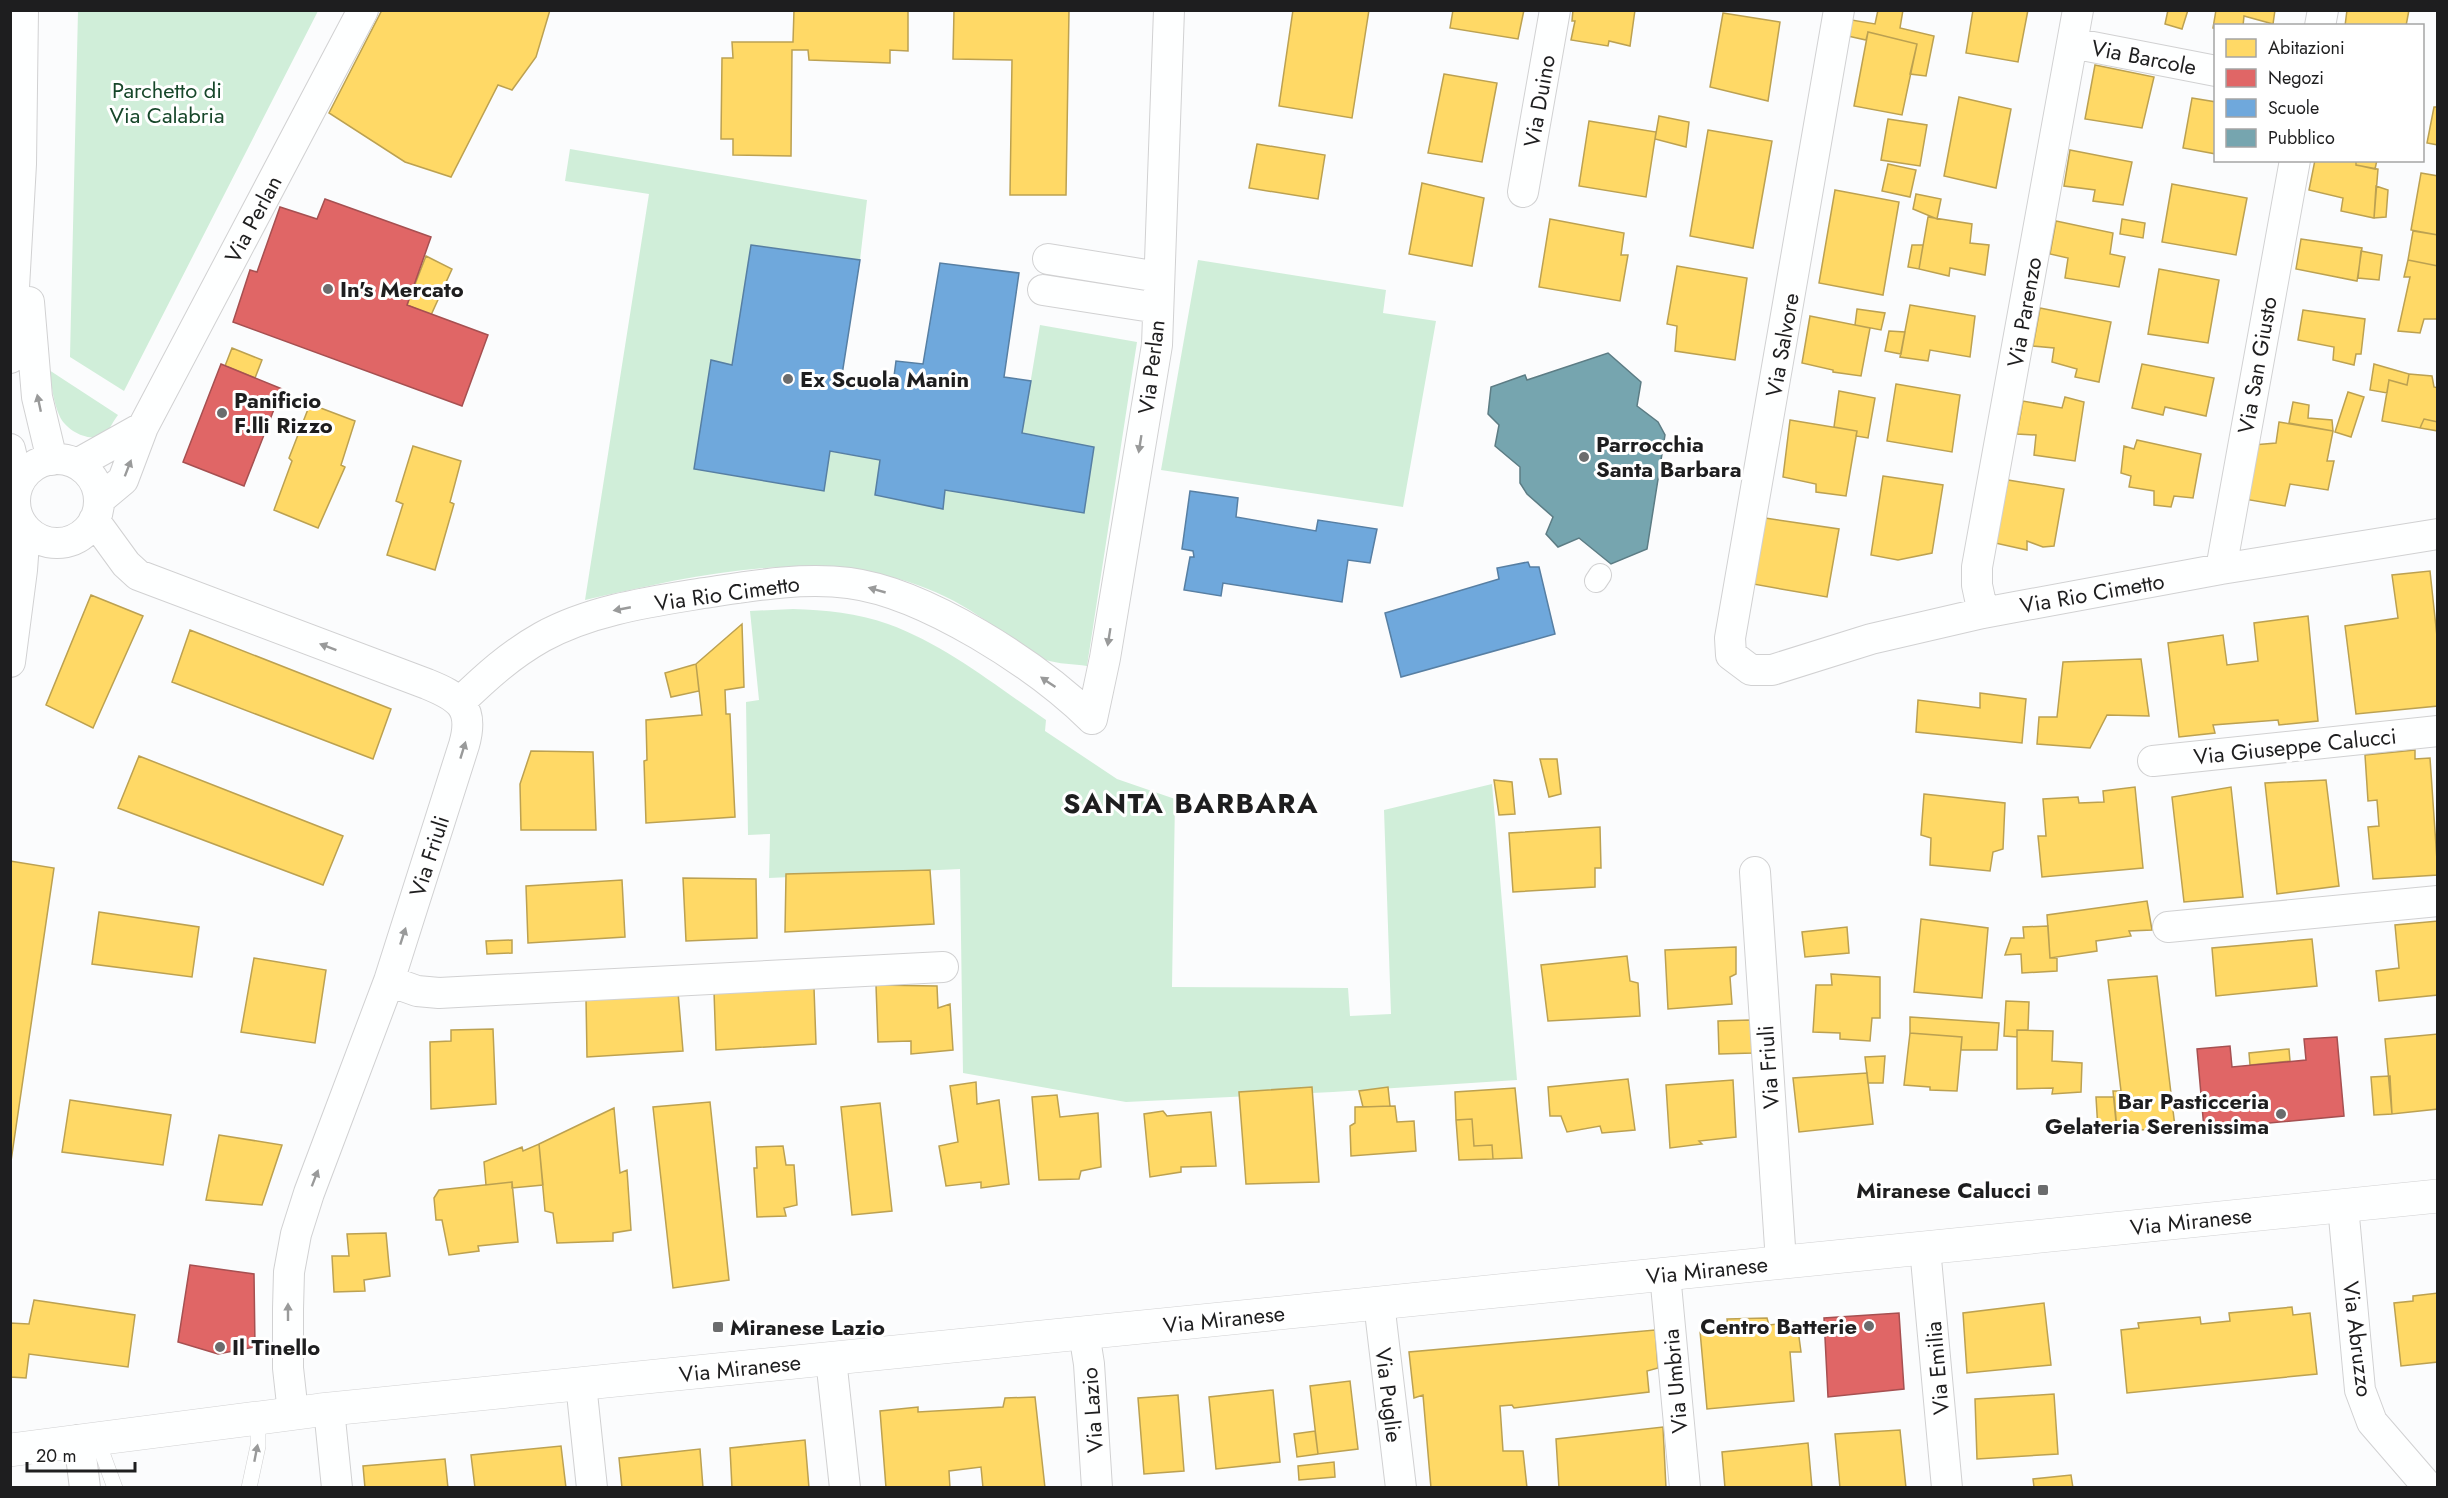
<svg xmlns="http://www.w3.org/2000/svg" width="2448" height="1498" font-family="Jost,sans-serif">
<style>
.green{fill:#d0eed9}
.homes{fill:#ffd966;stroke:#bca151;stroke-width:1.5}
.shops{fill:#e06666;stroke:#a65051;stroke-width:1.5}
.schools{fill:#6fa8dc;stroke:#577fa3;stroke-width:1.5}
.public{fill:#76a5af;stroke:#5c7c84;stroke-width:1.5}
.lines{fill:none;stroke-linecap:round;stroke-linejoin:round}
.service-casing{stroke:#d1d1d2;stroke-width:16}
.pedestrian-casing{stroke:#d1d1d2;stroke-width:24}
.minor-casing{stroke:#d1d1d2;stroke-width:32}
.tertiary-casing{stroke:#d1d1d2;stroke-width:34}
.service{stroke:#feffff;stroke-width:15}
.pedestrian{stroke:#feffff;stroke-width:22}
.minor{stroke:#feffff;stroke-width:30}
.tertiary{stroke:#feffff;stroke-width:33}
.oneway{fill:#999a9a}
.poi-dot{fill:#6b6c6d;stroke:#fff;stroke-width:2}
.labels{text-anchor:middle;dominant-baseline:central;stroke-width:6;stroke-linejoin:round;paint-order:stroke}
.street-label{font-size:22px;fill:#1e1e1f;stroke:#fff}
.park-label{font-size:22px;fill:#17472a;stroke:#fff}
.poi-label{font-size:22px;font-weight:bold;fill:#1e1e1f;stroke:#fff;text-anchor:start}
.district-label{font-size:28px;font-weight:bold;letter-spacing:1.5px;fill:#1e1e1f;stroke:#fff}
</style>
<rect width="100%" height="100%" fill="#fbfcfd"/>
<!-- green -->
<path class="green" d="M78,11H318L124,391L70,357Z
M570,149L867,200L860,260L751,245L732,365L711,361L694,469L823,491L830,451L880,460L875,495L943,509L945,490L1084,512L1094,447L1022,433L1040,325L1137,342L1087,666C1074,664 1058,664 1046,660C1038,658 1030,650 1023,646C1000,631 978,614 954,601C839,540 705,573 585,600L649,194L565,181Z
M1198,260L1386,290L1383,313L1436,321L1403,507L1161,470Z
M49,370L118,415C113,421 110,430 104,434C90,444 66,430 60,417C53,403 52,385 49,370Z
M793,609C825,610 858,613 888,624C946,645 996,686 1046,720L1045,731L1117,779L1175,799L1172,987L1348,988L1350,1016L1391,1014L1384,810L1492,784L1517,1080L1333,1092L1126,1102L963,1073L960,869L769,878L770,834L748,835L746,702L759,700L750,611Z"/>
<!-- homes -->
<path class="homes" d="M382,10H550L536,57L512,90L498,85L451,177L405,162L329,113Z
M794,10H908V51L890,50V63L809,60L808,50H792L791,156L733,155V139H721L722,58H733L732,42H793Z
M954,10H1069L1066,195H1010L1012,60L953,59Z
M1293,10H1369L1352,118L1279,106Z
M1453,10H1524L1518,39L1450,28Z
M1573,10H1635L1630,46L1609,41L1608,46L1571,40L1575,21H1572Z
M1878,10H1903L1900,28L1934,36L1926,76L1910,74L1917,44L1868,32L1866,40L1843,35L1846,19L1875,24Z
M1973,10H2028L2018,62L1966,53Z
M2168,10H2188L2182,29L2165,24Z
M2216,10H2275L2273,24L2244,16L2243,26H2216V29L2213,28Z
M2347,10H2409L2406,26H2345Z
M1723,13L1780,22L1768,101L1710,87Z
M1868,32L1917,44L1902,115L1854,106Z
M2095,65L2154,77L2142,128L2085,119Z
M1444,74L1497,83L1482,162L1428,153Z
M1959,97L2011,109L1996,188L1944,176Z
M2192,98L2216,102V154L2183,148Z
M2434,107H2438V145L2427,143Z
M1659,116L1689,122L1686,147L1655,139Z
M1888,119L1927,125L1920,166L1881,160Z
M1589,121L1656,132L1646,197L1579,186Z
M1708,130L1772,141L1753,248L1690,236Z
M1257,144L1325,155L1318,199L1249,188Z
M2070,150L2132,162L2123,205L2093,201L2095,190L2064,186Z
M2315,160H2356V165L2378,169L2374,218L2341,211L2343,198L2309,190Z
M2356,160H2377L2375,169L2356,165Z
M1888,164L1916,170L1910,197L1882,191Z
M2421,173L2438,176V235L2411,230Z
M1422,183L1484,198L1472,266L1409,254Z
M2172,184L2247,198L2236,255L2162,242Z
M2376,186L2388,190L2386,217L2374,218Z
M1835,190L1899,202L1883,295L1819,283Z
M1916,194L1941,199L1937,219L1913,209Z
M1928,217L1972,224L1970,243L1989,245L1985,275L1950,268L1949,276L1919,269Z
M1550,219L1624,233L1621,255H1628L1620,301L1539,287Z
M2122,219L2145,223L2143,238L2120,234Z
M2056,221L2113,233L2110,254L2125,257L2119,287L2065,278L2068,258L2050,254Z
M2413,231L2438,235V266L2408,260Z
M2301,239L2362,248L2357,281L2296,269Z
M1912,245H1923L1919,269L1908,267Z
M2361,251L2382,255L2379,280L2358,278Z
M426,256L452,269L431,315L407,305Z
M2408,260L2438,266V319H2424L2420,333L2398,331L2410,277H2404Z
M1677,266L1747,278L1735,360L1675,351L1677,326L1667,324Z
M2159,269L2219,280L2208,343L2148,334Z
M1910,305L1975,316L1970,357L1930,350L1928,361L1900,357Z
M2040,308L2111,322L2099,382L2075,377L2077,369L2052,362L2054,348L2033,346Z
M1857,309L1885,313L1881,330L1855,325Z
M2303,310L2365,319L2361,354H2356L2354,365L2333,360L2334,347L2298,340Z
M1810,316L1870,328L1861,376L1833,372V370L1802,363Z
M1889,331L1905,332L1901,354L1885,351Z
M232,348L262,360L255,378L225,366Z
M2142,364L2214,378L2206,416L2165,407L2163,415L2132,408Z
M2374,364L2409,374L2407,385L2389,380L2387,393L2370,390Z
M2409,374L2432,376L2434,387L2438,388V422L2424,419L2420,428L2382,421L2389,380L2407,385Z
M1896,384L1960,395L1952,452L1887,441Z
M1839,391L1875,398L1868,438L1856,436L1857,431L1834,427Z
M2348,392L2364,397L2351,437L2335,432Z
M2065,397L2084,402L2075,461L2034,455L2036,435L2017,434L2023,401L2062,408Z
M2293,402L2309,405L2308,418L2332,420L2333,431L2289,423Z
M310,404L355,421L341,465L345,467L318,528L274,510L292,461L289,458Z
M2424,419L2438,422V431L2420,428Z
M1790,420L1857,431L1846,496L1816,492V484L1783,477Z
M2279,422L2333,431L2327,461H2334L2328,490L2290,484L2285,506L2244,499L2253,445L2276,443Z
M2137,440L2201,454L2193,498L2174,496L2171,507L2154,505V491L2129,487L2131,476L2121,473L2124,446L2134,449Z
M413,446L461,461L450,502L454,504L435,570L387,555L403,504L396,501Z
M1883,476L1943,485L1932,553L1898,560L1871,555Z
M2008,480L2064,489L2054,546L2043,547L2027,541V550L1995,543Z
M1765,518L1839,529L1827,597L1753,584Z
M2430,571L2438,646V706L2356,714L2345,626L2398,618L2392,575Z
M91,595L143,616L93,728L46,705Z
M2308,616L2318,721L2279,725L2278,720L2213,725L2215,733L2179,737L2168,643L2223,635L2227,665L2258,661L2254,623Z
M742,624L744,687L725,690L726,714H730L735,817L646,823L644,761L647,760L646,720L702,715L696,664Z
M190,630L391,709L373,759L172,682Z
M2141,659L2149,716L2107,715L2090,748L2037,744L2039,717H2057L2063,662Z
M696,664L699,691L671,697L665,673Z
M1980,693L2026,699L2022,743L1916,732L1918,700L1980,708Z
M2415,750V759L2430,758L2438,875L2373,879L2368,827L2379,826L2377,800L2368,801L2365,755Z
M531,751L593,752L596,830H521L520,784Z
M139,756L343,836L323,885L118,808Z
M1540,759H1557L1561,794L1549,797Z
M1494,780L1512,782L1515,814L1499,815Z
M2326,780L2339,886L2277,894L2265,783Z
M2135,787L2143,868L2042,877L2038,836H2046L2043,799L2078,797L2079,803L2104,802L2103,791Z
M2231,787L2243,897L2184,902L2172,797Z
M1924,794L2005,803L2003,849L1993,852L1990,871L1930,865L1931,838L1921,835Z
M1600,827L1601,868H1595V887L1513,892L1509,833Z
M10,861L54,868L10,1168Z
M930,870L934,924L785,932L786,874Z
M683,878L756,879L757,938L686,941Z
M622,880L625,937L528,943L526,886Z
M2147,901L2152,930L2129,931L2131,936L2096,941L2097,951L2050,958L2047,915Z
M99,912L199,927L192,977L92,964Z
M1921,919L1988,928L1982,998L1914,992Z
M2438,921V995L2379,1001L2376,971L2399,968L2395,925Z
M2048,926L2050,958H2057V971L2022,973L2021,954L2005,955L2011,938H2024L2023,927Z
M1847,927L1849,953L1805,957L1802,932Z
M2312,939L2317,986L2216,996L2212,948Z
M512,940V953L487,954L486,941Z
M1736,947V974L1730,977L1732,1004L1668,1009L1665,950Z
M1627,956L1630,981L1638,983L1640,1016L1548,1021L1541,965Z
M254,958L326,970L315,1043L241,1032Z
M1831,974L1880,977V1018H1872L1870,1041L1840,1039V1033L1813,1032L1816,985H1832Z
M2157,976L2175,1127L2117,1132L2113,1091H2121L2108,980Z
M876,985L937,986L938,1008L950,1004L953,1050L911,1054V1041L878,1042Z
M814,988L816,1044L716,1050L714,991Z
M678,992L683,1051L587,1057L586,998Z
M2006,1001L2029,1002L2028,1030H2017V1037L2004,1036Z
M1910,1017L1999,1023L1997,1050H1961L1962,1037L1910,1033Z
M1750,1020L1753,1053L1719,1054L1718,1021Z
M493,1029L496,1104L431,1109L430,1042L451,1041V1030Z
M2017,1030L2053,1031L2052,1061L2082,1063L2081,1092L2052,1094L2053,1088L2017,1089Z
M1910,1033L1962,1037L1957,1091L1930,1090V1087L1904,1085Z
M2438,1034V1109L2392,1114L2385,1039Z
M2289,1049L2290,1061L2250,1065L2249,1053Z
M1885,1056L1883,1083H1868L1865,1057Z
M1867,1073L1873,1124L1799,1132L1793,1078Z
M2390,1076L2392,1114L2374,1115L2371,1077Z
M1628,1079L1635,1130L1602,1133L1600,1126L1567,1132L1561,1116H1550L1548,1087Z
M1733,1080L1736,1137L1699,1141L1702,1144L1670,1148L1666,1085Z
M976,1082L977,1104L999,1100L1009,1184L981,1188V1182L946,1186L939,1146L958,1142L950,1086Z
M1312,1087L1319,1182L1246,1184L1239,1092Z
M1388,1087L1390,1106L1363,1107L1359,1091Z
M1515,1088L1522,1158L1493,1159L1492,1145L1474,1146L1472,1119L1456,1120L1455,1092Z
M1057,1095L1060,1117L1098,1113L1101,1167L1081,1171L1079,1179L1039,1180L1032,1097Z
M2096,1097H2114L2117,1129L2098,1130Z
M70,1100L171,1115L163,1165L62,1152Z
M710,1102L729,1280L673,1288L653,1107Z
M880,1103L892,1211L852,1215L841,1107Z
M1395,1106L1397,1122L1414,1121L1416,1151L1351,1156L1350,1126L1355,1123V1107Z
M614,1108L620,1173L627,1170L631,1230L613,1233V1241L557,1243L553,1213L545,1211L539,1144Z
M1163,1111L1167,1116L1211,1112L1216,1166L1181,1167V1172L1150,1177L1144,1114Z
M1472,1119L1474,1146L1492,1145L1493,1159L1459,1160L1456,1120Z
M219,1135L282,1145L262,1205L206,1200Z
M539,1144L543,1185L512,1188V1182L486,1185L484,1162L522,1147L523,1151Z
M783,1146L786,1165H794L797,1205L784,1208L786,1216L757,1217L754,1168H757L756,1147Z
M512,1182L518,1242L478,1246L479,1251L449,1255L442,1220H436L434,1198L439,1190Z
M386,1233L390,1276L364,1280L365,1291L334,1292L332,1256H349L347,1234Z
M2438,1293V1362L2401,1366L2394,1303L2413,1301V1296Z
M34,1300L135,1315L128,1367L29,1354L26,1378L10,1377V1323L29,1324Z
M2044,1303L2051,1365L1967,1373L1963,1313Z
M2292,1307L2293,1315L2310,1313L2317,1374L2127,1393L2121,1330L2139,1328L2138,1323L2200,1317L2201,1324L2230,1321L2229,1313Z
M1767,1318L1769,1325L1797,1322L1801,1352H1790L1794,1401L1707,1409L1700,1331L1728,1327L1727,1319Z
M1655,1330L1658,1368L1647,1371L1649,1392L1514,1408L1512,1405L1500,1406L1503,1451H1523L1527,1488H1431L1423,1395L1414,1398L1409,1352Z
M1350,1381L1358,1449L1318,1454L1310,1386Z
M1273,1390L1280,1462L1216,1469L1209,1397Z
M2054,1394L2058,1454L1977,1459L1975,1399Z
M1178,1395L1184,1471L1144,1474L1138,1398Z
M1035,1397L1045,1488H983L981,1467L949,1471L950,1488H886L880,1411L918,1407V1412L1003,1407L1005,1398Z
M1663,1427L1666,1488H1559L1556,1439Z
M1900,1430L1906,1488H1840L1835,1434Z
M1315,1431L1318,1454L1297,1457L1294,1434Z
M805,1440L809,1488H732L730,1448Z
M1808,1443L1812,1488H1725L1722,1452Z
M561,1446L566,1488H475L471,1455Z
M700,1449L703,1488H622L619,1458Z
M445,1459L448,1488H365L363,1466Z
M1334,1462L1335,1477L1299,1480L1298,1466Z
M2071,1475L2073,1488L2034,1487L2033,1479Z"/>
<!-- shops -->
<path class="shops" d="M325,199L431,237L407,305L488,335L462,406L233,322L250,270L257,272L280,207L317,219Z
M221,364L282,389L244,486L183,462Z
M2337,1037L2344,1116L2204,1129L2197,1049L2230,1046L2232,1067L2306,1060L2304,1039Z
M190,1265L254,1274L255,1347L218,1354L178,1342Z
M1899,1313L1904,1389L1828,1397L1824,1318Z"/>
<!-- schools -->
<path class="schools" d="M751,245L860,260L842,375L893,384L896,361L923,364L940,263L1019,273L1004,377L1031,381L1022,433L1094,447L1084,513L945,490L943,509L875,495L880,460L830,451L824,491L694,469L711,360L732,365Z
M1190,491L1238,498L1236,517L1316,531L1318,520L1377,529L1370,563L1348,560L1342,602L1223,583L1221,596L1184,590L1190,557H1194L1193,551L1182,549Z
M1528,562L1530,567H1539L1555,634L1401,677L1385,613L1499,579L1497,568Z"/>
<!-- public -->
<path class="public" d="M1608,353L1641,382L1637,406L1658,422L1665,435L1647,549L1611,564L1579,538L1558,547L1546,534L1553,517L1527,494L1520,483V467L1495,446L1499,425L1488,414L1491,387L1525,375L1527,380Z"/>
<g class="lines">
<!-- service casing -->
<g class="service-casing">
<path id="service" d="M97,1439L115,1488
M249,1488L258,1446V1418"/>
</g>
<!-- pedestrian casing -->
<g class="pedestrian-casing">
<path id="pedestrian" d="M1596,581L1600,575"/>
</g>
<!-- minor casing -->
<g class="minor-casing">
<path id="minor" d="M1839,10L1730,638L1731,655L1751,670H1772L1871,639L1983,613L2221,569L2438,534
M2320,26L2323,10
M2072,43L2216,71
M1523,192L1555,10
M1048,259L1159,277
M1043,290L1158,308
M29,302L37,397L52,460
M10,358L21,164L23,10
M10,449L18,484
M15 501a42 42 0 1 1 84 0a42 42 0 1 1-84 0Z
M77,464L143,427
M99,500L123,480L143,427L363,10
M94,520L126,564L138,575L427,684C459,697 475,707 464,745L389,981L309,1193L296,1234L289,1272L288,1309V1368L293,1413
M2221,569L2295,160
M1983,613L1977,585V567L2078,10
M10,662L22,570L25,529
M460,702C486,677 510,655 542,637C591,610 649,602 704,593C751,586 801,577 849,583C926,593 1037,665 1092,719
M1092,719L1105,658L1157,345L1169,10
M2153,761L2438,731
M1755,872L1781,1262
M2168,927L2438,901
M389,981L417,991L439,993L943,967
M2343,1206L2360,1390L2372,1422L2429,1488
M1925,1248L1947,1488
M1665,1274L1685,1488
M1379,1303L1401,1488
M1084,1333L1089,1364L1097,1488
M831,1359L845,1488
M581,1384L592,1488
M329,1409L337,1488
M79,1440L85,1488"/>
</g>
<!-- tertiary casing -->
<g class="tertiary-casing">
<path id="tertiary" d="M10,1450L320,1410L2438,1196"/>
</g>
<!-- service -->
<use href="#service" class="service"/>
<!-- pedestrian -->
<use href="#pedestrian" class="pedestrian"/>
<!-- minor -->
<use href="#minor" class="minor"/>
<!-- tertiary -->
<use href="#tertiary" class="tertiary"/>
</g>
<!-- one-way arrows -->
<defs><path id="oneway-solid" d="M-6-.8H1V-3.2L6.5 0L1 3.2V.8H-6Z" transform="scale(1.5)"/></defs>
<g class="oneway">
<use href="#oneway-solid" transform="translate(39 403) rotate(-102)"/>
<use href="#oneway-solid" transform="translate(1140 444) rotate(99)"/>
<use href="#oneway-solid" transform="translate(128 468) rotate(-69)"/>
<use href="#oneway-solid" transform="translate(877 590) rotate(-164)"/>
<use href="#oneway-solid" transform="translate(622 609) rotate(169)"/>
<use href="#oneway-solid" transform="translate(1109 637) rotate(99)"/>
<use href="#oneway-solid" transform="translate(328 647) rotate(-159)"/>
<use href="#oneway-solid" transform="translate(1048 682) rotate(-146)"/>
<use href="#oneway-solid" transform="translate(463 750) rotate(-73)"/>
<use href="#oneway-solid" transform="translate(403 936) rotate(-72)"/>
<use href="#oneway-solid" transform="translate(315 1178) rotate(-69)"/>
<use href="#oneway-solid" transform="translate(288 1312) rotate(-90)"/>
<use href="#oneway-solid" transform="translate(256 1453) rotate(-79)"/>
</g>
<!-- markers -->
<g class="poi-dot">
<circle cx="328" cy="289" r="6"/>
<circle cx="788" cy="379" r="6"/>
<circle cx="222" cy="413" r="6"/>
<circle cx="1584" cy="457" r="6"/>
<circle cx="2281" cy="1114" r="6"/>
<rect x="2037" y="1184" width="12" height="12" rx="3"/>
<circle cx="1869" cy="1326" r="6"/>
<rect x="712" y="1321" width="12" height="12" rx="3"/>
<circle cx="220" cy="1347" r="6"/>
</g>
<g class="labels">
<!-- street labels -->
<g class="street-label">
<text transform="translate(2144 57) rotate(11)">Via Barcole</text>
<text transform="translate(1539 101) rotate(-80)">Via Duino</text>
<text transform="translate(253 219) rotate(-62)">Via Perlan</text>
<text transform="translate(2024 312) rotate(-80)">Via Parenzo</text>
<text transform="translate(1782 345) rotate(-80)">Via Salvore</text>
<text transform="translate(2257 365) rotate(-80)">Via San Giusto</text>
<text transform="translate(1151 367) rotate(-83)">Via Perlan</text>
<text transform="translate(727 593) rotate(-8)">Via Rio Cimetto</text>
<text transform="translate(2092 593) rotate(-10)">Via Rio Cimetto</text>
<text transform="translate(2295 746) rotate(-6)">Via Giuseppe Calucci</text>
<text transform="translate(429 856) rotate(-72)">Via Friuli</text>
<text transform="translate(1768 1067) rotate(-94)">Via Friuli</text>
<text transform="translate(2191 1221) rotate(-6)">Via Miranese</text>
<text transform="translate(1707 1270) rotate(-6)">Via Miranese</text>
<text transform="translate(1224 1319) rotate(-6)">Via Miranese</text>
<text transform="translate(2358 1339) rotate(83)">Via Abruzzo</text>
<text transform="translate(740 1368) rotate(-6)">Via Miranese</text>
<text transform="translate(1937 1368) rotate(-95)">Via Emilia</text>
<text transform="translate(1675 1381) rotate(-95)">Via Umbria</text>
<text transform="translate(1389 1395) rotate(83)">Via Puglie</text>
<text transform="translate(1092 1410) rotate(-94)">Via Lazio</text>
</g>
<!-- park labels -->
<g class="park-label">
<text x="167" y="90">Parchetto di<tspan x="167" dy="25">Via Calabria</tspan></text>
</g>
<!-- poi labels -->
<g class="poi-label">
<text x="340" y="289">In's Mercato</text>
<text x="800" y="379">Ex Scuola Manin</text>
<text x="234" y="400">Panificio<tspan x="234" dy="25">F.lli Rizzo</tspan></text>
<text x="1596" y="444">Parrocchia<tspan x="1596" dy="25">Santa Barbara</tspan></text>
<text x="2269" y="1101" text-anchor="end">Bar Pasticceria<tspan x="2269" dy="25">Gelateria Serenissima</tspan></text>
<text x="2031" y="1190" text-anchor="end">Miranese Calucci</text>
<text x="1857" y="1326" text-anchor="end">Centro Batterie</text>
<text x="730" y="1327">Miranese Lazio</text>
<text x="232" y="1347">Il Tinello</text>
</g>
<!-- district labels -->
<g class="district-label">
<text x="1191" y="803">SANTA BARBARA</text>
</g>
</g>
<!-- border -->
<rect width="2448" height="1498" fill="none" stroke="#1e1e1f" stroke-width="24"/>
<!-- legend -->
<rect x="2214" y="24" width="210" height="138" fill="#ffffff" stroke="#a5a5a5" stroke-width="1.5"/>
<rect x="2226" y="39" width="30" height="18" fill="#ffd966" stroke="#a5a5a5" stroke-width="1.5"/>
<text x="2268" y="54" font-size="18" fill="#1e1e1f">Abitazioni</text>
<rect x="2226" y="69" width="30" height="18" fill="#e06666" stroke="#a5a5a5" stroke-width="1.5"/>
<text x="2268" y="84" font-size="18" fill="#1e1e1f">Negozi</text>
<rect x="2226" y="99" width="30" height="18" fill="#6fa8dc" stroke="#a5a5a5" stroke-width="1.5"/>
<text x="2268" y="114" font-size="18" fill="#1e1e1f">Scuole</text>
<rect x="2226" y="129" width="30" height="18" fill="#76a5af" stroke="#a5a5a5" stroke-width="1.5"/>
<text x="2268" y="144" font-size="18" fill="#1e1e1f">Pubblico</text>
<!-- scale -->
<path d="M27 1462v9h108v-9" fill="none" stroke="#1e1e1f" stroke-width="3"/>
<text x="36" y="1462" font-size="18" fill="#1e1e1f" stroke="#ffffff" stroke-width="4.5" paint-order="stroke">20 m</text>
</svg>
